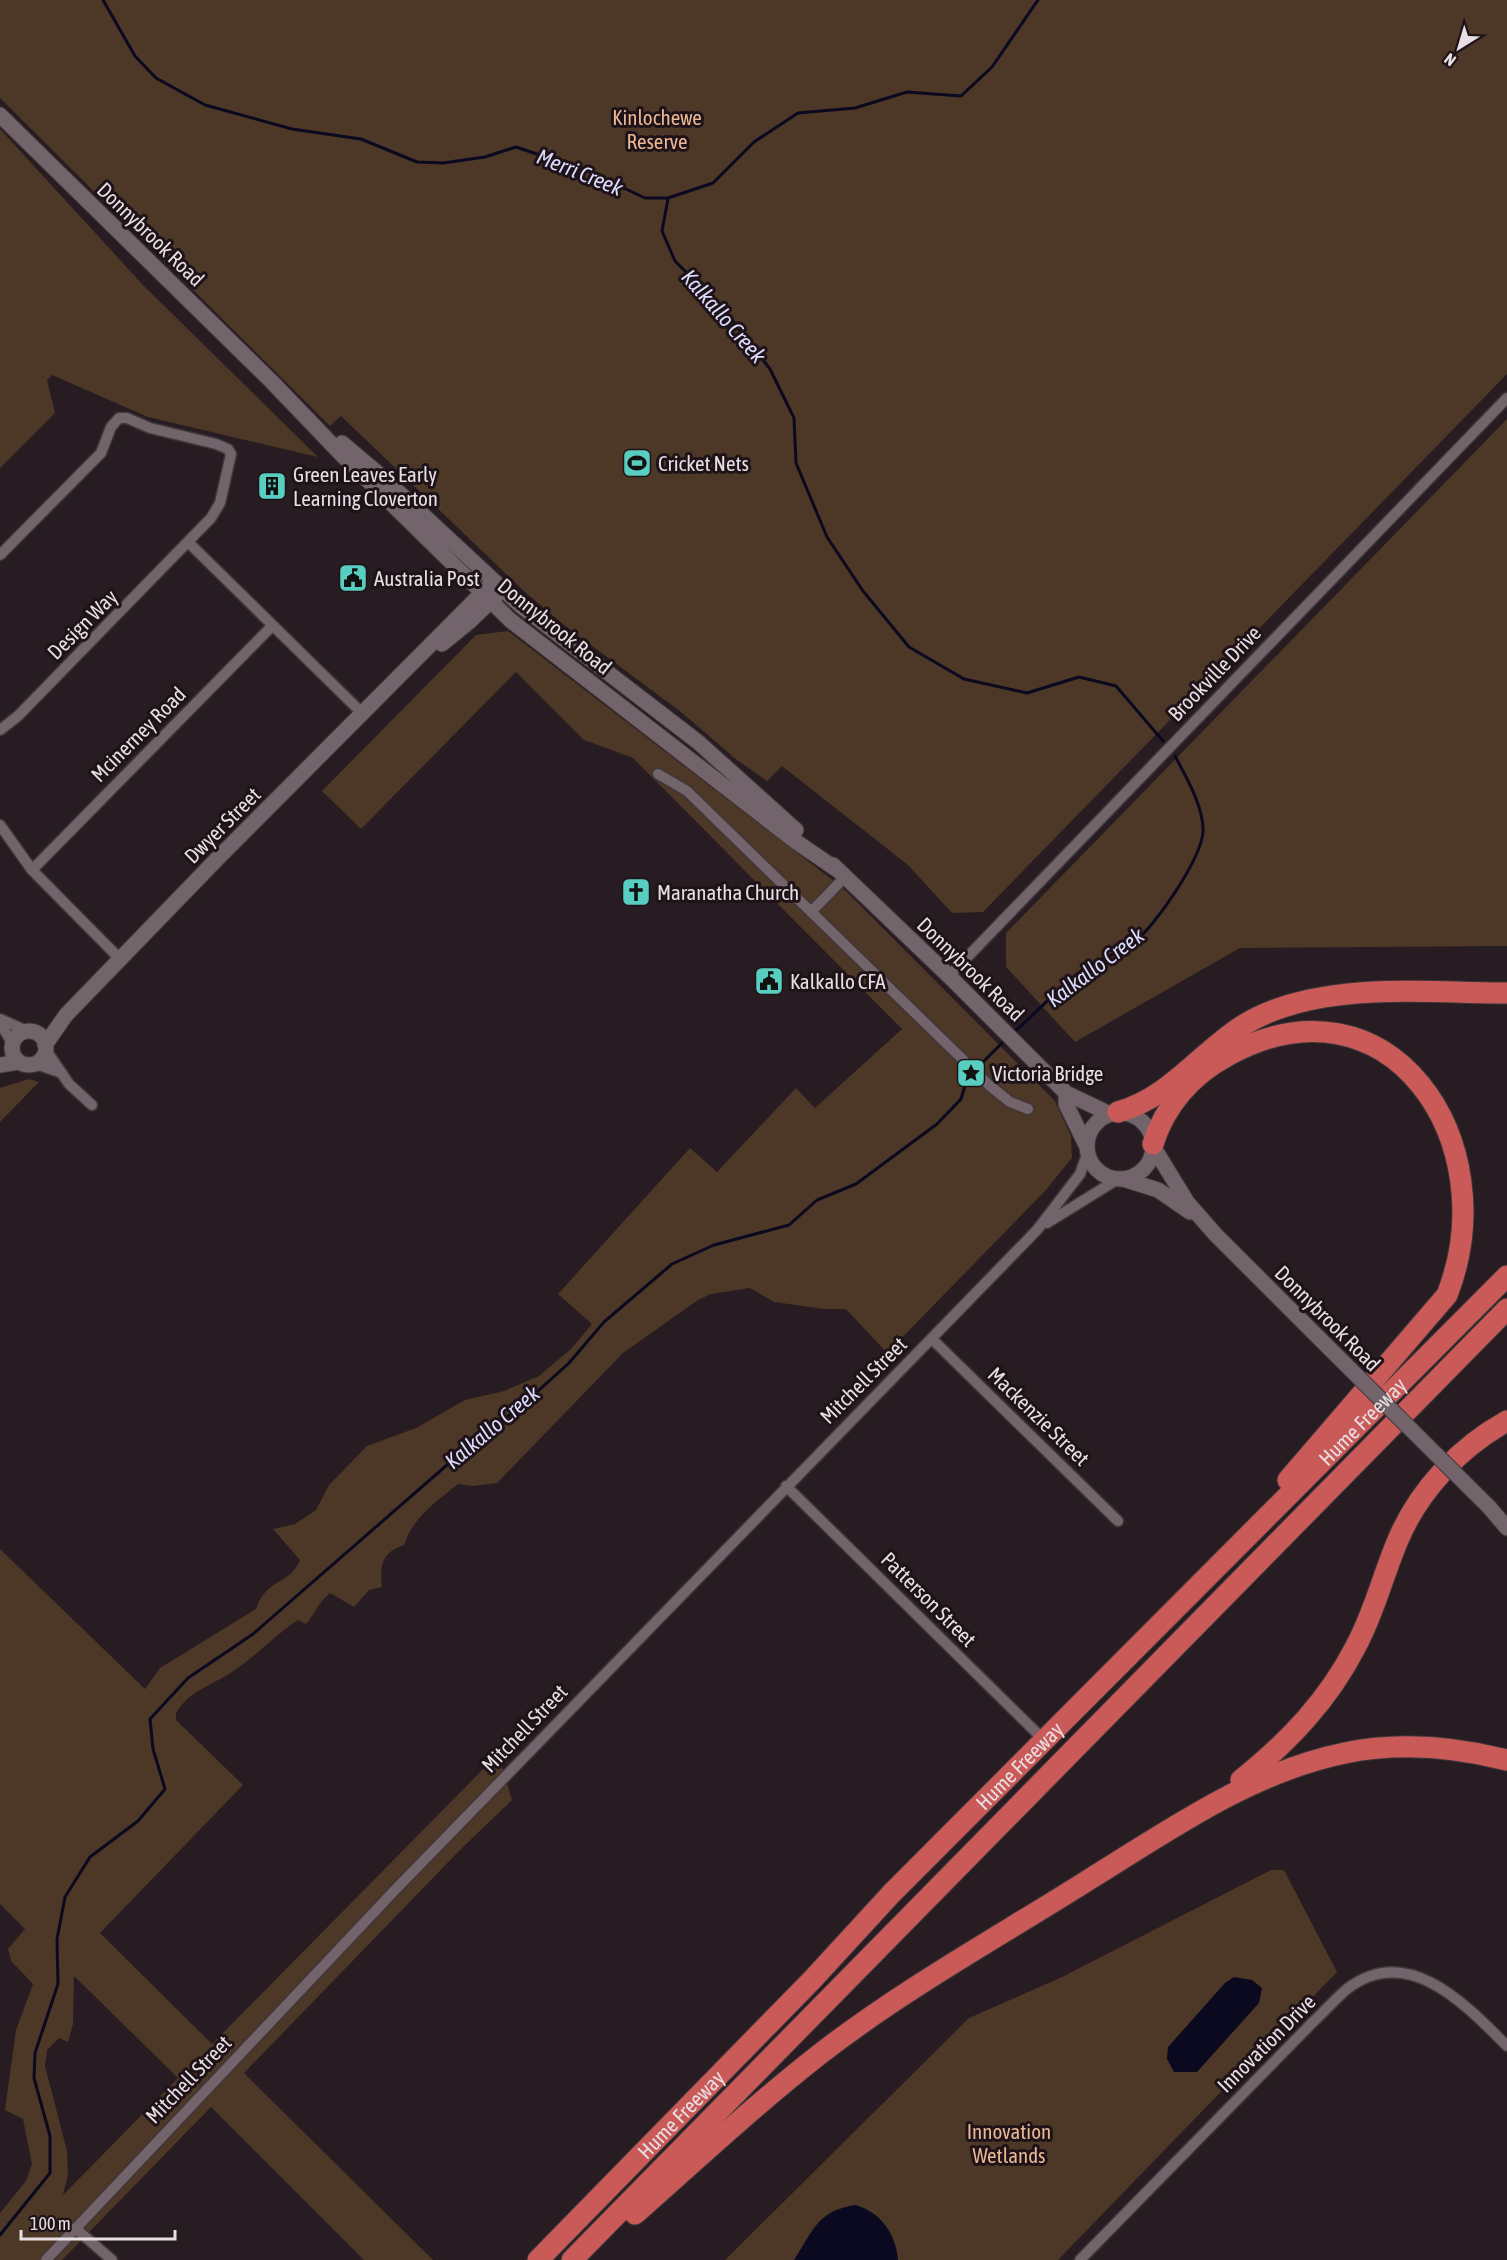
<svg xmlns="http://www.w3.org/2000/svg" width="1507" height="2260" font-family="'Asap Condensed',sans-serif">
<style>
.green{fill:#4d3726;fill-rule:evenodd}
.water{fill:#0b0920}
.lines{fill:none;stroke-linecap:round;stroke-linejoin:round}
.stream{stroke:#0b0920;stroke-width:3}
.street-casing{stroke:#3f373b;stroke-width:13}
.secondary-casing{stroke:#3f373b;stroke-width:17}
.highway-casing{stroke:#3f373b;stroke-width:23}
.street{stroke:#72646a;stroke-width:10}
.secondary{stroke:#72646a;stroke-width:15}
.highway{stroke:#ca5a57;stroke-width:21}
.secondary-bridge-casing{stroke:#3f373b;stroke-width:17;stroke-linecap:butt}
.secondary-bridge{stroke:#72646a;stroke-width:15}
.labels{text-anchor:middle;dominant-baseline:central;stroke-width:6;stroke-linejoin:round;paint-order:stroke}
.park-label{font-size:21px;fill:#eab792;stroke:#1e1318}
.street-label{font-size:21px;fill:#e7dfe3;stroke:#1e1318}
.poi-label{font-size:21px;fill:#e7dfe3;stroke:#1e1318;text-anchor:start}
.water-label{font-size:22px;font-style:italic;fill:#dbdcfe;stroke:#1e1318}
</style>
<rect width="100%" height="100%" fill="#271c21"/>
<!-- green -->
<path class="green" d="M0,0H1507V374L983,912L952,913L908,865L782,766L767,781L737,760L681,712L564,625L525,592L341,416L330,426L0,98Z
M0,129L143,285L318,457L148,417L52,375L47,380L55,413L0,468Z
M1507,419V946L1240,948L1075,1042L1006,967V933Z
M508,631L843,888L1055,1101L1071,1136L1072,1158L1045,1191L887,1353L846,1309H824L774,1302L750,1288L711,1294L698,1300L623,1353L497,1483L474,1486L458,1484C436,1502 413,1517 404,1545C381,1553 380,1565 382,1587L369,1590L354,1607L330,1593C318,1603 315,1614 306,1624L298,1620C274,1636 255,1657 232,1672C211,1686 190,1690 176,1713V1720L243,1785L100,1933L212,2044L498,1754L512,1800L462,1848L244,2073L433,2260H364L211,2107L62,2260H0V2213L26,2181L32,2164L23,2119L5,2110L16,2030L33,1984L11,1961L8,1949L25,1929L0,1904V1549L145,1689L160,1668L256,1609C267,1577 289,1586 300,1560L273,1529L295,1524L316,1510L329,1485L367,1446L416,1428L465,1400L504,1391L539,1376L571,1349L592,1324L558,1294L690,1148L717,1172L796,1088L815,1108L902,1029L633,758L584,740L516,672L361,829L322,791L476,635ZM74,1976L178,2078L63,2195L68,2175L67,2151L45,2066L47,2050L59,2038L68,2042L73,2024Z
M29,1079L39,1082L0,1122V1088Z
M1271,1870H1284L1337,1972L1058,2260H725L969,2018L1060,1978Z"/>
<!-- water -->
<path class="water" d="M1234,1977L1252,1980L1262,1988L1259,2003L1197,2072H1174L1167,2059L1168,2047L1225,1983Z
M855,2205C881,2212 896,2234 898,2260H794C813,2231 817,2211 855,2205Z"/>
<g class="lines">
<!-- stream -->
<path class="stream" d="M103,0L135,56L156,78L205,105L292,129L361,139L417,162L443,163L485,157L516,147L590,172L645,198H668L713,183L754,142L798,113L855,108L907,92L961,96L992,67L1038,0
M668,199L662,231L675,261L725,311L770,369L794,418L796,463L827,537L863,591L909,647L964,679L1027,693L1079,677L1116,686L1163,741
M1013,1033C1035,1014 1055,992 1077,974C1094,961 1116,955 1133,943C1155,927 1201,859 1203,832C1204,807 1186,777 1175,756
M977,1068L1006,1039
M0,2235L50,2173V2136L34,2078L35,2053L58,1984L57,1939L65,1897L90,1857L138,1821L165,1789L153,1749L150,1719L188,1678L253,1634L478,1438L518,1409L569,1363L604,1322L672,1264L714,1245L789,1225L817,1200L856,1184L937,1124L961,1099L967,1079L973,1073"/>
<!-- street casing -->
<g class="street-casing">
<path id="street" d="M189,543L363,714
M0,555L101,453L111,427L119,418H127L150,428L216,444L228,449L231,454L220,503L211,518L18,716L0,730
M658,774L687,791L990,1086L1010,1102L1028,1109
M0,825L32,870L121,960
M32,870L272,626
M811,912L845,877
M949,976L1507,398
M0,1019L27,1031
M0,1023L13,1044
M46,1050L69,1084L92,1105
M36,1064L62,1073
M1047,1223L1118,1179
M932,1339L1118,1521
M786,1486L1045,1741
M75,2228L112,2260
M46,2260L394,1891L1037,1230L1080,1174L1088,1152
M1080,2260L1311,2024C1323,2013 1334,2000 1347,1989C1408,1942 1466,2005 1507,2046"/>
</g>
<!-- secondary casing -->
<g class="secondary-casing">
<path id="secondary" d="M0,115L272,382L344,457L510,620L795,841L839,871
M342,443L380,475L521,606L698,742L796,830
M442,644L469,622L496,596
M833,865L949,976L1066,1093L1110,1114
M12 1048a17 17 0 1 1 34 0a17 17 0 1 1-34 0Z
M45,1045L66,1015L217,859L487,588
M0,1065L19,1062
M1066,1093V1104L1087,1147
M1087 1146a33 33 0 1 1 66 0a33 33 0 1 1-66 0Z
M1154,1148L1187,1202L1215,1234L1319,1338
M1123,1179L1158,1190L1190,1212
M1489,1507L1507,1528"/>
</g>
<!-- highway casing -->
<g class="highway-casing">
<g id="highway">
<path d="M1118,1112C1169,1098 1199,1054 1242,1026C1314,980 1425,993 1507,993"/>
<path d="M1153,1144C1165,1105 1192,1075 1227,1056C1389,966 1507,1142 1447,1295L1288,1480"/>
<path d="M1241,1780C1288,1742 1328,1701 1356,1646C1374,1613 1383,1575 1398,1540C1419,1490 1460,1447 1507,1421"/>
<path d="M635,2214C696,2160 756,2104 820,2054C905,1988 1000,1936 1090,1879C1171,1829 1251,1772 1345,1753C1398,1742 1455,1747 1507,1760"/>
<path id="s1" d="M538,2260L812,1980L891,1894L1507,1276"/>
<path d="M572,2260L1507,1309"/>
</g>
</g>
<!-- street -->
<use href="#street" class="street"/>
<!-- secondary -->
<use href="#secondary" class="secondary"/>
<!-- highway -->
<use href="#highway" class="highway"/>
<!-- secondary-bridge casing -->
<g class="secondary-bridge-casing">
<path id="secondary-bridge" d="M1319,1338L1489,1507"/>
</g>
<!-- secondary-bridge -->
<use href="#secondary-bridge" class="secondary-bridge"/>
</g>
<!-- icons -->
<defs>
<g id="stadium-square" transform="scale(1.5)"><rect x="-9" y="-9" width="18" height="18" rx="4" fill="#58cec0" stroke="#1e1318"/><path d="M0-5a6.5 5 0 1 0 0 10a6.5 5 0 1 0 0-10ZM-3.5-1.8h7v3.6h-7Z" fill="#111"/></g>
<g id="building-square" transform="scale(1.5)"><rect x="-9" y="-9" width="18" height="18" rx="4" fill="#58cec0" stroke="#1e1318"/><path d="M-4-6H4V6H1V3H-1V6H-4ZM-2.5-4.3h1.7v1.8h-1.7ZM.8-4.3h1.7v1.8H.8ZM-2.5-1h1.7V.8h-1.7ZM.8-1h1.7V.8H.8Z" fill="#111"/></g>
<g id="civic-square" transform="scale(1.5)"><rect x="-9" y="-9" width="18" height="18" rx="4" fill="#58cec0" stroke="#1e1318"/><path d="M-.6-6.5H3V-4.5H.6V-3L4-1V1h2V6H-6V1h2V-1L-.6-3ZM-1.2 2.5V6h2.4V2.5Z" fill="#111"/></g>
<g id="church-square" transform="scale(1.5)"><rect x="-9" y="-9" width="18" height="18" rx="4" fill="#58cec0" stroke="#1e1318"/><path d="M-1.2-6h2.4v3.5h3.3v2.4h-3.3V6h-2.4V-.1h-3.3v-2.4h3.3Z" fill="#111"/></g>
<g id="sight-square" transform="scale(1.5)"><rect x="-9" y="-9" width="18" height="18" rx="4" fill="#58cec0" stroke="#1e1318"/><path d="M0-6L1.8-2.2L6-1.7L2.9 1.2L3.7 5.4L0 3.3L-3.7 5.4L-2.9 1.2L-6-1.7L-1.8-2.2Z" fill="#111"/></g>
</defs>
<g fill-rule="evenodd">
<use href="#stadium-square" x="637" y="463"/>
<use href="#building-square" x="272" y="486"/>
<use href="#civic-square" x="353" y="578"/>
<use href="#church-square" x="636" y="892"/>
<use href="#civic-square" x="769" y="981"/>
<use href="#sight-square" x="971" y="1073"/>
</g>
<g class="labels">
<!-- park labels -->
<g class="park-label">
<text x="657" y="117">Kinlochewe<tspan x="657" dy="24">Reserve</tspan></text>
<text x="1009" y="2131">Innovation<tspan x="1009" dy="24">Wetlands</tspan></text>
</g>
<!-- street labels -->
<g class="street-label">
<text transform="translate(151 234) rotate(44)">Donnybrook Road</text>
<text transform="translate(82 624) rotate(-45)">Design Way</text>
<text transform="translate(555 626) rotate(39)">Donnybrook Road</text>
<text transform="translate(1214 673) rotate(-46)">Brookville Drive</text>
<text transform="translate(138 734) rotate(-45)">Mcinerney Road</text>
<text transform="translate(222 825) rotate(-45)">Dwyer Street</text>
<text transform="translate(971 969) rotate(44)">Donnybrook Road</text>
<text transform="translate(1328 1318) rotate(45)">Donnybrook Road</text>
<text transform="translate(863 1380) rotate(-45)">Mitchell Street</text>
<text transform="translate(1039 1416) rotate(44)">Mackenzie Street</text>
<text stroke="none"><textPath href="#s1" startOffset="1176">Hume Freeway</textPath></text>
<text transform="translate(929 1599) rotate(45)">Patterson Street</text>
<text transform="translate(524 1728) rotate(-46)">Mitchell Street</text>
<text stroke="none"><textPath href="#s1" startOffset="690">Hume Freeway</textPath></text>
<text transform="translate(1266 2043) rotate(-45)">Innovation Drive</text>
<text transform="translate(188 2079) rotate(-46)">Mitchell Street</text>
<text stroke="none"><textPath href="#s1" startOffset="204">Hume Freeway</textPath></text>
</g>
<!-- poi labels -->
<g class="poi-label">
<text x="658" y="463">Cricket Nets</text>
<text x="293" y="474">Green Leaves Early<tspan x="293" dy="24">Learning Cloverton</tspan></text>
<text x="374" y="578">Australia Post</text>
<text x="657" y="892">Maranatha Church</text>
<text x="790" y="981">Kalkallo CFA</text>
<text x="992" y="1073">Victoria Bridge</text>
</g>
<!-- water labels -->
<g class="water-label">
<text transform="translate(580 172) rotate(22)">Merri Creek</text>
<text transform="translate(724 316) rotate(49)">Kalkallo Creek</text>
<text transform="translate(1095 967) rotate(-37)">Kalkallo Creek</text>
<text transform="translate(492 1427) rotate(-40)">Kalkallo Creek</text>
</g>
</g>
<!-- north arrow -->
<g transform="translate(1459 48) rotate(217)" stroke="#1e1318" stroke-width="4.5" paint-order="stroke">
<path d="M0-4.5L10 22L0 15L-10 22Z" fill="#e7dfe3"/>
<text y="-9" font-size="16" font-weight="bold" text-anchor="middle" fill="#e7dfe3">N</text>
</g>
<!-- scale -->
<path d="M21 2230v9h154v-9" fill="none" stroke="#e7dfe3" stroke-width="3"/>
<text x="30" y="2230" font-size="18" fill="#e7dfe3" stroke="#1e1318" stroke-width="4.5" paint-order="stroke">100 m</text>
</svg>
